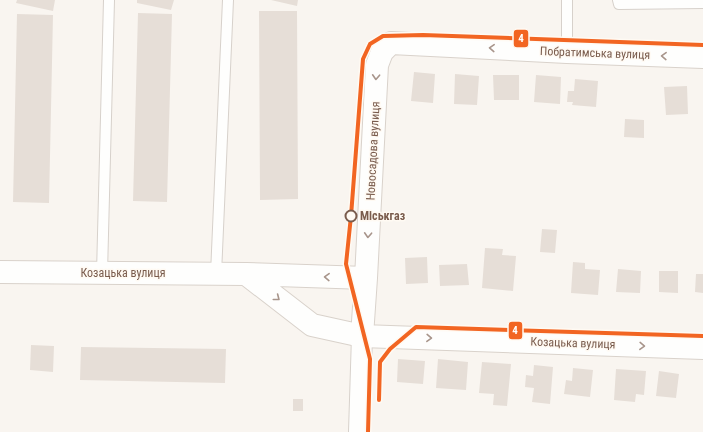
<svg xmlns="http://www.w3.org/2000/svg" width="703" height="432" font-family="'Roboto Condensed',sans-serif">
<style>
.building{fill:#e6ded7}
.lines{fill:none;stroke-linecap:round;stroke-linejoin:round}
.lane-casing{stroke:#d7d1cb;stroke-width:12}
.street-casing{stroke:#d7d1cb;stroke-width:22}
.secondary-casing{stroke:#d9d2cb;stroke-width:24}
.lane{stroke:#fefefd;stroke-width:10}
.street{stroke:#fefefd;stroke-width:20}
.secondary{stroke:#fefefd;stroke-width:22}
.tram-1-casing{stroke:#fffaf3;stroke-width:7}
.tram-1{stroke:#f26522;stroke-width:4}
.oneway{stroke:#a8958b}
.stop-dot{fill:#fffaf3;stroke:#7a5c4d;stroke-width:2}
.labels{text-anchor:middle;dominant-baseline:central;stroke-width:3;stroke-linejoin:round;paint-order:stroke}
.street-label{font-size:12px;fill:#7a5c4d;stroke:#fffaf3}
.stop-label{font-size:12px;font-weight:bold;fill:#7a5c4d;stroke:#fffaf3;text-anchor:start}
.line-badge{stroke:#fffaf3;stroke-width:1.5}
.badge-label{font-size:11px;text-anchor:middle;font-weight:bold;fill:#fff}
</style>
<rect width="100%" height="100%" fill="#f9f5f0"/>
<!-- building -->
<path class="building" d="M17,0H55L53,11L16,3Z
M137,0H174L171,10L137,3Z
M271,0H298L297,6Z
M259,11H297L298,199L260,200Z
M138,13L172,14L167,202L133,201Z
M17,14L53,15L49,203L13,202Z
M414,72L435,74L433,103L411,101Z
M455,74L479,76L477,105L454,104Z
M493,75H519V100H494Z
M536,75L561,77L560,104L534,102Z
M575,79L598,81L596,107L572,105L573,102H567L568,91H574Z
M687,86L688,114L666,115L664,87Z
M625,119L644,120V138L624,137Z
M542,229L557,230L555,253L540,252Z
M485,248L503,249L502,255L516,256L513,291L482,288Z
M427,257L428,283L406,284L405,258Z
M573,262L585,263V269L600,270L598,295L571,293Z
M467,264L469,285L440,286L439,265Z
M618,269L641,271L640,293L616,292Z
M659,271H678V293L659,292Z
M696,274H703V293L695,292Z
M31,345L54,346L53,372L30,370Z
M81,347L226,349L225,383L80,380Z
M398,359L425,361L423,384L397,382Z
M438,359L468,362L466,390L436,388Z
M482,362L511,364L507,406L493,405L494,394L479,393Z
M534,365L553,367L550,404L532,402L534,388L525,387L526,375L533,376Z
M573,368L593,370L590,397L564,394L566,380L572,381Z
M616,369L646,371L644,395L636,394L635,402L614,400Z
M659,371L679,374L676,398L656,396Z
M293,399H303V411H293Z"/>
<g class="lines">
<!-- lane casing -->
<g class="lane-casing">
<path id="lane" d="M567,0V52
M618,0L619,4L703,3
M102,273L109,0
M216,274L228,0"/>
</g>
<!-- street casing -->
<g class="street-casing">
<path id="street" d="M359,432L362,336"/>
</g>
<!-- secondary casing -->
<g class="secondary-casing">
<path id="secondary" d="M0,272L246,274L366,278
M246,274L312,325L362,336L703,348
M362,336L366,278L377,65L382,52L391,43L567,52L703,57"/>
</g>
<!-- lane -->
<use href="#lane" class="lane"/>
<!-- street -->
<use href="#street" class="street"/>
<!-- secondary -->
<use href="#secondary" class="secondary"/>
<!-- tram-1 casing -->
<g class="tram-1-casing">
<path id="tram-1" d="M379,400L380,362L390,349L416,327L703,336
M368,432L370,359L346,264L351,216L363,59L370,44L383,36L423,35L703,45"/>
</g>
<!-- tram-1 -->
<use href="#tram-1" class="tram-1"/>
</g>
<!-- one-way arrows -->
<defs><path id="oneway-chevron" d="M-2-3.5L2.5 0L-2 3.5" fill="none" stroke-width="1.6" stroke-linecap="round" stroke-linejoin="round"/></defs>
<g class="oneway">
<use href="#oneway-chevron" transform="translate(492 48) rotate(-177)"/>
<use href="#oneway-chevron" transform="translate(664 56) rotate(-178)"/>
<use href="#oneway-chevron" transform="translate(376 77) rotate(93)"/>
<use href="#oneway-chevron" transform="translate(368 235) rotate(93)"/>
<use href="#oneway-chevron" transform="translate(327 277) rotate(-178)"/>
<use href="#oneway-chevron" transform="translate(277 298) rotate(38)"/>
<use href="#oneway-chevron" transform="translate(429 338) rotate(2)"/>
<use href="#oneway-chevron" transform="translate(642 346) rotate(2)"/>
</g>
<!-- markers -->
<circle class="stop-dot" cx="351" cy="216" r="5.5"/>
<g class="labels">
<!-- street labels -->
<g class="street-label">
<text transform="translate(595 53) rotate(2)">Побратимська вулиця</text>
<text transform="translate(373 151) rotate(-87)">Новосадова вулиця</text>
<text x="123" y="273">Козацька вулиця</text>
<text transform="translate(573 343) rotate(2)">Козацька вулиця</text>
</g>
<!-- stop labels -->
<g class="stop-label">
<text x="360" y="216">Міськгаз</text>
</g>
</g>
<g class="line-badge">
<rect x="513" y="29" width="16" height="19" rx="4" fill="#f26522"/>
<rect x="508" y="321" width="15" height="19" rx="4" fill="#f26522"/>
</g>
<g class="badge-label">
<text x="521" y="42">4</text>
<text x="515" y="334">4</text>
</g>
</svg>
